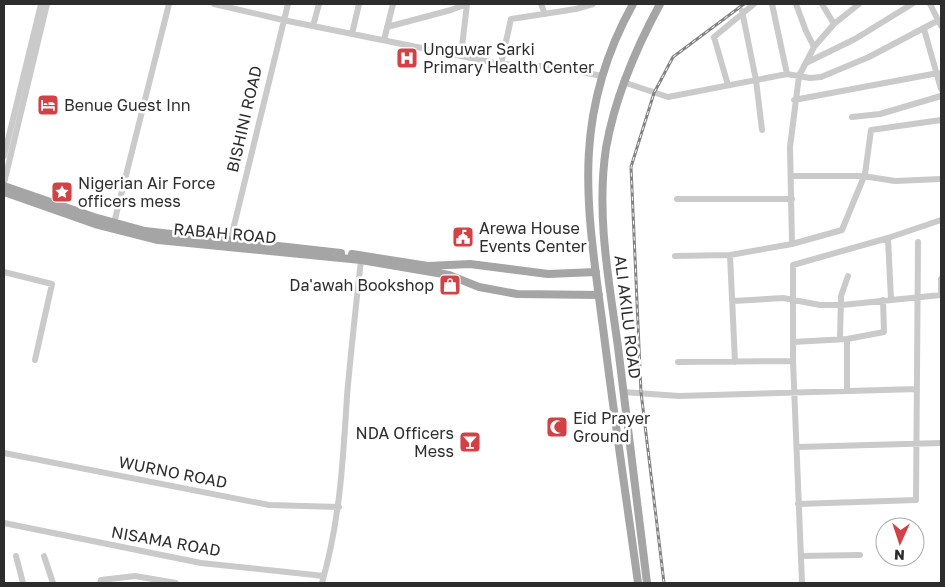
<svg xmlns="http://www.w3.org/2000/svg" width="945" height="587" font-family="'Golos Text',sans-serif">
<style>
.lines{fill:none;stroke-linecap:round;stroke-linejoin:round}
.minor{stroke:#cacaca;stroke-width:6}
.major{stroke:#a5a5a5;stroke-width:8}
.rail-casing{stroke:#828282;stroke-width:3}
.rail{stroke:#fff;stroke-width:1;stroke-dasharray:4;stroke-linecap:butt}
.labels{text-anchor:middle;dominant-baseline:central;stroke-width:5;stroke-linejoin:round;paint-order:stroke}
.poi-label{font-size:16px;fill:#2d2d2d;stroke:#fff;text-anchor:start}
.street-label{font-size:16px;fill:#2d2d2d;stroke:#fff}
</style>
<rect width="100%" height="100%" fill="#fff"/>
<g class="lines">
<!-- minor -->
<path class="minor" d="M214,4L283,20L501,64
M541,4L545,14
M593,4L576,9L511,19L501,64L556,67L602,76
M772,4L787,74
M796,4L806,31L814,47
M822,4L834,24
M930,4L941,26
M742,11L756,80L762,130
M313,26L319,4
M387,27L451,10L467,4L461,55
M924,29L941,89
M352,34L359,4
M384,40L393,4
M806,63L855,39L912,4
M623,82L668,97L787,74L810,78L821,77L869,57L939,20
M728,85L714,37L754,4
M794,100L938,73
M852,117L880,114L941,96
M4,156L41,4
M792,176H863L895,181L941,179
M4,183L47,4
M677,199H792
M114,223L169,4
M888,238L891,300
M230,242L288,4
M792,244L790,147L799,76L814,47L834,24L859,4
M730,255L735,362
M675,256L730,255L792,244L842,230L865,174L871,130L941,120
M4,272L52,284L35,360
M941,295V279
M733,301L783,298L820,305H842L941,295
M840,339L841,296L848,276
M793,342L847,339L884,332L883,300
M678,362L793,361
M847,391V339
M623,392L679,396L917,389
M798,447L941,443
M4,453L269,505L339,507
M798,504L916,500L918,242
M4,523L201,563L324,576
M16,556L23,583
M44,556L53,583
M801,556L860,555
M100,583L101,580L135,576L176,583
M322,583C340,520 343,461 347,396C351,350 356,305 361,260
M802,583L793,361V265L888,238L941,220"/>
<!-- major -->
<path class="major" d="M633,4C567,122 589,217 605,343C615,423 627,503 638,583
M4,186L94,217L145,231L341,253
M4,192L95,224L158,240L361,260L449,275L479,287L517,294L599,295
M352,254L428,266L470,264L548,274L596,272
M647,583C637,505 628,426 618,347C609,281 596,215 606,148C615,97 635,50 660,4"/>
<!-- rail casing -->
<g class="rail-casing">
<path id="rail" d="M664,583L641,392L631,167L654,93L673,57L744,4"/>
</g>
<!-- rail -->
<use href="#rail" class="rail"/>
</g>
<!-- icons -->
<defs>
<g id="hospital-square" transform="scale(1.125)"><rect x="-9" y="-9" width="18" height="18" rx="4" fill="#d14246" stroke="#fff"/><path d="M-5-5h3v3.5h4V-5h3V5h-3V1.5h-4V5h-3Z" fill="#fff"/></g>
<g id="hotel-square" transform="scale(1.125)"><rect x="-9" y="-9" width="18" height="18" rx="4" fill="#d14246" stroke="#fff"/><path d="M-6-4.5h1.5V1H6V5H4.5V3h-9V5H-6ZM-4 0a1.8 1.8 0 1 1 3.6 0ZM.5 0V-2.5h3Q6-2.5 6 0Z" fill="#fff"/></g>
<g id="sight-square" transform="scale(1.125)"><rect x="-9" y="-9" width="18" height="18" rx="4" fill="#d14246" stroke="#fff"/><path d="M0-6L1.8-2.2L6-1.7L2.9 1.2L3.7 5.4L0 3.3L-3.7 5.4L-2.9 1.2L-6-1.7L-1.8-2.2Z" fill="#fff"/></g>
<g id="civic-square" transform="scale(1.125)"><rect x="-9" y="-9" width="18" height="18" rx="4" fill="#d14246" stroke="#fff"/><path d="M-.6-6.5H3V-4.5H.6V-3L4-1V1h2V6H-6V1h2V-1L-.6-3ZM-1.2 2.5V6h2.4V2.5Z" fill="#fff"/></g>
<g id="shop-square" transform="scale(1.125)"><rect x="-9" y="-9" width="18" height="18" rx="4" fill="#d14246" stroke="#fff"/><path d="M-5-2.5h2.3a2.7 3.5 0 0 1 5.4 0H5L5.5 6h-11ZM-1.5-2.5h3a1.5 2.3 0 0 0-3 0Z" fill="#fff"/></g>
<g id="mosque-square" transform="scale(1.125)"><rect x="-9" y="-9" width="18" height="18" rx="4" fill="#d14246" stroke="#fff"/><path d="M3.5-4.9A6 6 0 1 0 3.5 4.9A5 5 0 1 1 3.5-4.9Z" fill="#fff"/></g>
<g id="bar-square" transform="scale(1.125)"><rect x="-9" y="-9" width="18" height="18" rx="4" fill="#d14246" stroke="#fff"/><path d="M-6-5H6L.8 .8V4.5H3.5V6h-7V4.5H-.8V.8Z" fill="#fff"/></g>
</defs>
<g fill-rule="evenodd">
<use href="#hospital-square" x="407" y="58"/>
<use href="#hotel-square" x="48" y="105"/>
<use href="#sight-square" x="62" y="192"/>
<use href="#civic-square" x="463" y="237"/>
<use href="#shop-square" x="450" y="285"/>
<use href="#mosque-square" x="557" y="427"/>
<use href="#bar-square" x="470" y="442"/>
</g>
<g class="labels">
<!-- poi labels -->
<g class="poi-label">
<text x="423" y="49">Unguwar Sarki<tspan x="423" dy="18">Primary Health Center</tspan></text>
<text x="64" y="105">Benue Guest Inn</text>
<text x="78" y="183">Nigerian Air Force<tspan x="78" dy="18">officers mess</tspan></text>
<text x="479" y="228">Arewa House<tspan x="479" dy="18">Events Center</tspan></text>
<text x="434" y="285" text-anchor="end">Da'awah Bookshop</text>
<text x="573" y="418">Eid Prayer<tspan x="573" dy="18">Ground</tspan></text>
<text x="454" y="433" text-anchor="end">NDA Officers<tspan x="454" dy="18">Mess</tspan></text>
</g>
<!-- street labels -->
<g class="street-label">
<text transform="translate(244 119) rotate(-77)">BISHINI ROAD</text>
<text transform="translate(225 233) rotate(5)">RABAH ROAD</text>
<text transform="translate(628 317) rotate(83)">ALI AKILU ROAD</text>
<text transform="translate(173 472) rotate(11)">WURNO ROAD</text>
<text transform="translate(166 541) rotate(10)">NISAMA ROAD</text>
</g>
</g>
<!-- border -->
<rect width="945" height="587" fill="none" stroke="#2d2d2d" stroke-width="10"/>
<!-- north arrow -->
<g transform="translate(900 542) rotate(183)"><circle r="24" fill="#ffffff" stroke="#ababab"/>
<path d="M0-4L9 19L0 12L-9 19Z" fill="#d14246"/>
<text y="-8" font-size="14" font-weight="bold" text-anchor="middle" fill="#2d2d2d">N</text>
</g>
</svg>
